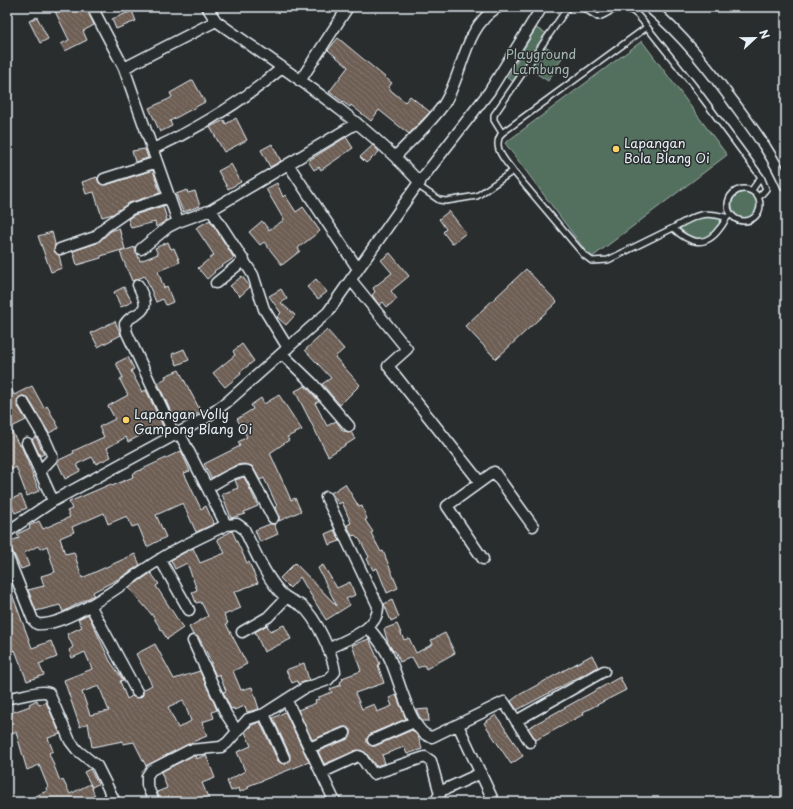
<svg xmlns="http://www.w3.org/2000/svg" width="793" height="809" font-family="'Playpen Sans',sans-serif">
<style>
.park{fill:#536f5f;stroke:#9eb0ac}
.building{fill:url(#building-back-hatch);stroke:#e8f1f8;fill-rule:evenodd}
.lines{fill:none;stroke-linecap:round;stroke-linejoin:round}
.service-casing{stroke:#e8f1f8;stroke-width:8}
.minor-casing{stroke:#e8f1f8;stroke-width:13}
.service{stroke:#2a2d2e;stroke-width:5}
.minor{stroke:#2a2d2e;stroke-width:10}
.poi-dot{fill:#ffd166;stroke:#2a2d2e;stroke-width:1.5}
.labels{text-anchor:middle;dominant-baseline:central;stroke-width:3;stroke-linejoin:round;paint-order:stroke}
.park-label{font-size:13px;fill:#a5b6b3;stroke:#2a2d2e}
.poi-label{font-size:13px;fill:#e8f1f8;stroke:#2a2d2e;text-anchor:start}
</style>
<defs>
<pattern id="building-back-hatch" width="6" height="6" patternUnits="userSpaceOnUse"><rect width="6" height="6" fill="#6e5e54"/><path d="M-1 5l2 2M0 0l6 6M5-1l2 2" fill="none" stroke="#83766d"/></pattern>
</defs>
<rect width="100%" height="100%" fill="#2a2d2e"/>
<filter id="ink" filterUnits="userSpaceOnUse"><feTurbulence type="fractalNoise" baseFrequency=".025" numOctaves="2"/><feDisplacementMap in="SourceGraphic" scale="8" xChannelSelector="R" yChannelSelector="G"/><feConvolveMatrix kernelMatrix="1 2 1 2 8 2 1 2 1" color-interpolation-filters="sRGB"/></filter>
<g filter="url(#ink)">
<!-- park -->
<path class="park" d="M536,28L546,33L541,44L563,56L548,81L528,68L518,84L507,78Z
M642,41L727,155L591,258L505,143Z
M732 205a13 13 0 1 1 26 0a13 13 0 1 1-26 0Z
M702,214L723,220C708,246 697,246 674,229Z"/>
<!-- building -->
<path class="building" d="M53,7H86L94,25L83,31L87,40L65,51L61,44L69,40Z
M132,11L136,21L116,29L112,19Z
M37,17L48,39L40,43L29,21Z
M338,38L392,83L388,88L405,102L410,96L430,112L409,134L379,110L371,121L351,105L350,107L329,92L348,67L328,50Z
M193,80L205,102L170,121L172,126L160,132L149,108L169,99L172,97L170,93Z
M236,118L247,140L224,152L210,127L224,120L226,124Z
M346,137L353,148L321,170L319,167L314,170L308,161Z
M272,144L281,161L270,167L261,150Z
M373,145L379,152L366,163L360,157Z
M145,149L148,158L135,162L132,151Z
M231,164L241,182L228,189L218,171Z
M153,170L160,193L129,203L113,214L102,217L94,192L86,194L82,182L97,177L99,183L106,185Z
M277,183L283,197L285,195L296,212L303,207L320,231L298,248L300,251L282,265L264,242L260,245L249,232L262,221L269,230L284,220L266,189Z
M187,190L188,193L195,191L200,206L183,212L176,194Z
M163,206L167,220L156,227L155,222L131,228L128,219L134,215Z
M449,211L466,233L452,244L443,232L446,229L439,219Z
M210,220L234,258L214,271L215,272L207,279L198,268L214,255L196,228Z
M119,228L125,249L101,256V258L77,265L73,251L97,243L111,231Z
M52,232L55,244L54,251L59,255L62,268L51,272L38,236Z
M168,242L171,249L174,248L180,262L158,271L164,288L167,286L173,302L166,305L163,299L156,302L145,276L132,281L120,252L135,247L140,261L158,254L155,248Z
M390,253L409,276L391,291L397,299L387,307L383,302L379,305L372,295L375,292L373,288L392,273L381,260Z
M526,269L557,302L496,359L465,326Z
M242,276L250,287L240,296L230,286Z
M316,279L327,292L318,299L307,287Z
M124,287L132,302L121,307L114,292Z
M281,289L287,299L281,303L295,315L286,325L277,317L281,313L269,296Z
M115,321L121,335L98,347L91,333Z
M327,330L344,349L335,357L360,385L340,405L322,384L331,378L305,350Z
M242,344L254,361L240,372L241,374L225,387L213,373L235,355L233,351Z
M184,349L189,360L177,365L172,354Z
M128,357L134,369L131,371L139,386L142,392L146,390L164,428L153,434L151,430L128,442L126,437L107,448L111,457L96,464L92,457L77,464L80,471L65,479L57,461L74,453L73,451L104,437L99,427L115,419L108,406L128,395L120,380L123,378L116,363Z
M179,370L201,412L187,419L185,415L175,421L158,383L166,378L165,376Z
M7,378L14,395L32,386L44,408L47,406L59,428L49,433L28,398L23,396L18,399L17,405L26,420L10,428L19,445H21L39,491L27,496L16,467L7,472Z
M305,386L319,401L315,403L327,426L336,421L343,431L351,432L355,439L328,456L295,391Z
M279,395L302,430L287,437L289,440L270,453L291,500L295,498L301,511L279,521V515L275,507L277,506L264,478L260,480L252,466L244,464L237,465L211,478L204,464L240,446L238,442L247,437L237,419L253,409L251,405L261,398L264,404Z
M36,437L44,454L40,456L32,439Z
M181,451L190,471L184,473L201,509L206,506L214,524L196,532L183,503L156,515L166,537L147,547L138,525L132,527L127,516L108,524L104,513L72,527L74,532L60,538L65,554L74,552L82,578L135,554L140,565L120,578L93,592L94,595L63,612L60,605L36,611L28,590L44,586L41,576L55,572L47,546L40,549L38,546L24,553L29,566L21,569L8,542L19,538L17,534L30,528L29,526L39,521L43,529L70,517L67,511L72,509L69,502L111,484L112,486L133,477L132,474Z
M244,477L258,506L244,512L245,514L231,518L222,494L238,488L235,480Z
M345,484L359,507L362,506L367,519L365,520L373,532L371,533L381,552L383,551L398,588L387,593L377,568L373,570L367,559L369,557L360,540L355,535L352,536L347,525L351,523L342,502L339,504L331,493Z
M21,495L27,508L15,513L9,500Z
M270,524H274L278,534L260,542L255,530Z
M334,530L340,541L329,545L325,534Z
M232,531L247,563L249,562L258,583L234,592L241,608L224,615L228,623L226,624L247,664L233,671L241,690L252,687L259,709L247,712L245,706L234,710V708L231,709L223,692L226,691L219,674L216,676L210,663H212L199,638L193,635L189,627L208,616L201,602L196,603L192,592L197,590L187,563L175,569L171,560L193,548L200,563L225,553L217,539Z
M295,563L337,606L318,568L323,565L337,588L350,582L355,595L346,599L350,605L326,620L300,577L290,588L280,578Z
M151,573L159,584L156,586L183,628L167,639L152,615L129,588Z
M8,583L32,648L51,641L57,657L39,664L44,675L27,681L15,650L11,651L7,640Z
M392,600L399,617L391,621L384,604Z
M88,614L110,661L123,680L120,681L127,699L132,696L140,698L143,695V690L152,685L136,654L155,644L174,679L200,671L217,710L212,712L214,718L202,722L207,736L190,743L146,766L134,742L123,744V741L92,747L88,723L80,727L64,680L92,669L85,652L72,658L69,650L73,647L67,634L82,627L78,619ZM99,686L109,711L90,715L82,692ZM183,700L191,721L178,728L168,707Z
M397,624L404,640L409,638L416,653L433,644L431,640L445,633L455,653L426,669L424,665L418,668L412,657L400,662L395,651H393L388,643L384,629Z
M267,625L270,631L284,625L291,639L264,652L255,632Z
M369,639L380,664L378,665L384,683L355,693L362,709L374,704L377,712L392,706L389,698L396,695L406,719L370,734L367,739V743L372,746H375L412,730L418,736L422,749L407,754L404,747L382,755L385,763L376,766L366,753L360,750L324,764L318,751L348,739L351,734V730L346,727H343L312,740L298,710L316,703L315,700L319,699V697L332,692L330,689L341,685L340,682L343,680L342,678L361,671L352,645Z
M592,655L598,667L517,710L511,701L519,695Z
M304,663L309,680L298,684L297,681L292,683L286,670Z
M620,677L626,690L583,712L584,714L536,740L528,728Z
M37,700L39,705L46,702L60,734L48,738L53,751L49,753L60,781L63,780L70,794L90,784L95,796L87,800L88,802H22L47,791L46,788L48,787L39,765L27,770L16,732L7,735V720L10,719L8,714L30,706L29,704Z
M428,709L429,721H422L416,710Z
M285,712L309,762L248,786L249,788L240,792L239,788L231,791L227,781L245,771L237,752L251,746L245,732L252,725L260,722L278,761L284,764L289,761L290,755L273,718Z
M496,715L523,756L511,764L484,723Z
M206,755L215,778L202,783L210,802H160L157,792L167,788L161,772L192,756H195L196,759Z
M90,769L98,784L92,787L84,772Z"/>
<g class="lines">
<!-- service casing -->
<g class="service-casing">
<path id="service" d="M582,7L598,17C603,16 608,12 613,10C630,4 638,14 647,27
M502,133L494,120V115L568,7
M513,171L584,255L592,261L608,260L673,228C689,243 705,249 720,228C725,222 725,218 731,214
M417,185L439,200L446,201L477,196L513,171C505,160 491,147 502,133L647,27L693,85L761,177L766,189L759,197
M728 205a16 16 0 1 1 32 0a16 16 0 1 1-32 0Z
M752,190L761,177
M673,228C693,217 702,210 725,217"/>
</g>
<!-- minor casing -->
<g class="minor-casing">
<path id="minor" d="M92,7L124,68L178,222L211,210L357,123
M207,7L216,21C286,71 362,118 420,183
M649,7C683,35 708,68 734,103C753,129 773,155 786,186
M124,68L216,21
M300,81L348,7
M153,149C199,128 243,101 282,68
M396,156C412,139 431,123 444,104C464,73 463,28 498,7
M288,164L358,269
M104,179L157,162
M211,210L253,275L264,309L288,348
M60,249L95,237L105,227L131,209L169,197
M141,249L168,227L178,222
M351,280L407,349L388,366L480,482
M216,283L244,260
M138,285C145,301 151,308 132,317C129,319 127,320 125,324L127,333L175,436
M282,354L312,383L349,426
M23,402L45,439L52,455V458L40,471
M27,443L53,501
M208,487C219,482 237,468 248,471L273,518
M326,497L378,606C379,630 346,639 328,649
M7,532L53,501L204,419L227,402L328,312L417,185L489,92L542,7
M7,555L33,620L37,624C70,627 129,578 159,560C180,546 204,536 226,525
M160,559L189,610
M483,559L447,506L494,472L533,526
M90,605L137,692
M368,627C375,636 383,645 388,655C399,675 410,735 432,737L504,702L530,742
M242,632L268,617L286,598
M193,641L226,714L237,731
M7,698C18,698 41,689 49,693L70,741L77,750L97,766L115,802
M287,701L335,802
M264,714L284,758
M516,721L604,671
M458,725L494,802
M373,740L414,722
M309,748L345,733
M321,773L358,756L361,757L373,774L425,757L431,761L440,794L435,802
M446,789L481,773
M154,802L147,785V776L151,770L190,750L221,747L227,743L248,719L264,714L303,689L328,680L335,672C333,655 316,617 302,606C294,601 286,599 279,591C264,573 254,550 244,529L237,524L226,525L180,434"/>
</g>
<!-- service -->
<use href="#service" class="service"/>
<!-- minor -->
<use href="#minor" class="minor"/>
</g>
</g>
<!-- markers -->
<g class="poi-dot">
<circle cx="616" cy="149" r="4"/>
<circle cx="126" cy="420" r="4"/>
</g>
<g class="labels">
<!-- park labels -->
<g class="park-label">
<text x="541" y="53">Playground<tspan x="541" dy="15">Lambung</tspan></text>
</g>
<!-- poi labels -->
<g class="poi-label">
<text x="624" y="142">Lapangan<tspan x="624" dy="15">Bola Blang Oi</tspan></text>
<text x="134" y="413">Lapangan Volly<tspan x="134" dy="15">Gampong Blang Oi</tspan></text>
</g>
</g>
<!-- margin -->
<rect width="793" height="809" fill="none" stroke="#2a2d2e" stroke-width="24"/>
<rect x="12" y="12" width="769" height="785" fill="none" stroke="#e8f1f8" stroke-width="1.5" filter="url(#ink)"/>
<!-- north arrow -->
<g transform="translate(755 38) rotate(68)" stroke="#2a2d2e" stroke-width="3" paint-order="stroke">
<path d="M0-3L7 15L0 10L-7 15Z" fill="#e8f1f8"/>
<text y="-6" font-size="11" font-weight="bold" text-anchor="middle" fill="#e8f1f8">N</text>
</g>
</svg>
